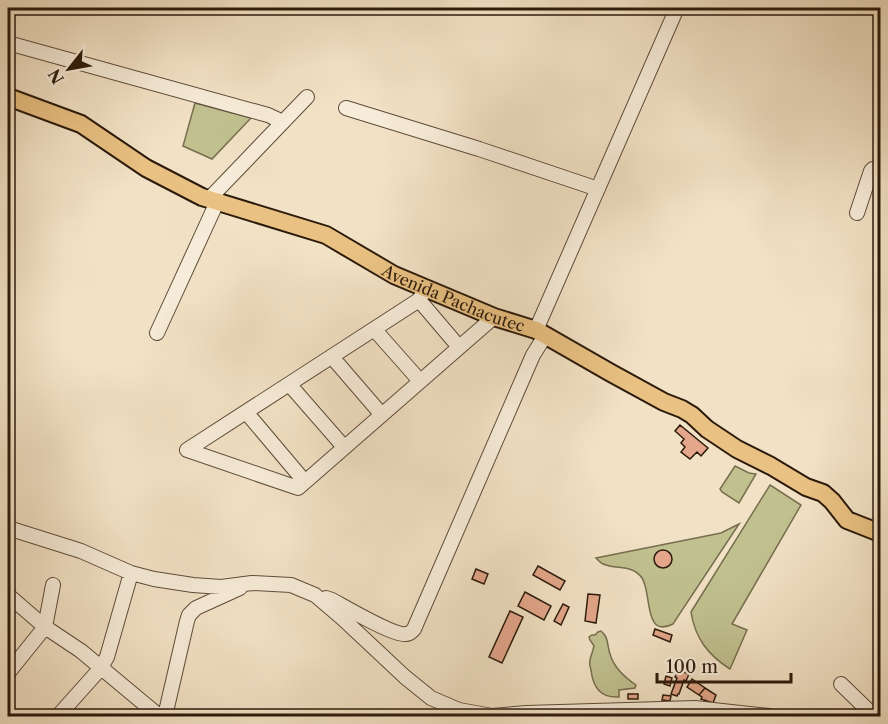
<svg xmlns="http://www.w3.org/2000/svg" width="888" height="724" font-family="'Libre Caslon Text',serif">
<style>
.green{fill:#c1c190;stroke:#766e4e;stroke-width:1.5}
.building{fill:#e4a78b;stroke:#2c1a0c;stroke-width:1.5}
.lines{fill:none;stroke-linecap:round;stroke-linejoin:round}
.minor-casing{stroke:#5e4c3a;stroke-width:16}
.major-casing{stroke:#2c1a0c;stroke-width:20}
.minor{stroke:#f7ecd9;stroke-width:14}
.major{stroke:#e9c182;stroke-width:16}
.labels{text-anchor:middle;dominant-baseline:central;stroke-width:5;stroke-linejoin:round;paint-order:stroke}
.street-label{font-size:16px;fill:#2c1a0c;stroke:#f7ecd9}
</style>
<rect width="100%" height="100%" fill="#f2e2c5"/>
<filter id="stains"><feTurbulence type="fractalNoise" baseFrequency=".00333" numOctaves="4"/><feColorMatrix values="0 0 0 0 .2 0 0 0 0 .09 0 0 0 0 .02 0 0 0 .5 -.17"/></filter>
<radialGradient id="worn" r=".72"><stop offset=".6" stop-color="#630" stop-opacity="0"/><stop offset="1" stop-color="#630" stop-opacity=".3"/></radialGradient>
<!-- green -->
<path class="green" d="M195,103L251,118L212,159L183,146Z
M735,466L749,473L756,474L739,503L722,492L720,489Z
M770,485L801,505L732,624L747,630L730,669C708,655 695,638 691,612Z
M739,524L673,624C643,639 652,592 642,578C632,564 617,570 603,564C600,563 598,560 596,558L721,533Z
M601,631C609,637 607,646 610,654C614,668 624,677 636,685L635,688L619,690V697C600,698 593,687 591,670C590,666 589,664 590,660C591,655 593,651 594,646L590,640L589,637L592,635H595L598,632Z"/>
<!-- building -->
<path class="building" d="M680,425L708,448L701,456L697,452L690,459L681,452L685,447L681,443L684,439L675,431Z
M654 559a9 9 0 1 1 18 0a9 9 0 1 1-18 0Z
M538,566L565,581L560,590L533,575Z
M476,569L488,574L484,584L472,579Z
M525,592L551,606L544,620L518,606Z
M588,594L600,595L596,623L585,621Z
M563,604L569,607L561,625L554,621Z
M510,611L523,617L502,663L489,657Z
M655,629L672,635L670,642L653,635Z
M678,670L689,674L686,681L684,680L679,694H678L677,696L671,694L677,678L675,677Z
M666,676L672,678L670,686L664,684Z
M692,679L705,688L699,695L687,687Z
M705,688L716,695L713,703L701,699L702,697L699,695Z
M628,694H638V699H628Z
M663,695L671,696L670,701L662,700Z"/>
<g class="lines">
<!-- minor casing -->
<g class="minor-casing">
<path id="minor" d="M8,43L268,115L283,122
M346,108L479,149L598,189
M209,199L307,97
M857,213L871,171L873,169L880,172
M419,300L459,347
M374,329L420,381
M536,330L677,8
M157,333L217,202
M332,357L382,415
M289,384L344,447
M246,412L305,482
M187,450L298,488L494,317
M187,450L419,300L426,288
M8,528L81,551L131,573L154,579L193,585L221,587L252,583L291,585L315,595L342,618L405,677L431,698L459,710L492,716L526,713L695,708L769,716
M8,595L45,627L81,651L159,716
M326,598L332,600C345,607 394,636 406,634C410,634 411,632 414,629L533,355L545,336
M8,673L45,627L53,585
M841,684L874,716
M58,716L100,669L107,657L131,573
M165,716L187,621L189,615L196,608L240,588"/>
</g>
<!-- major casing -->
<g class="major-casing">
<g id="major">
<path id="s1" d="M8,97L81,124L146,168L202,197L326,235L394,275L494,317L536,330L611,373L664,402L682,409L692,415L707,429L737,449L771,466L806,487L823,493L832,501L847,520L880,533"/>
</g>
</g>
<!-- minor -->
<use href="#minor" class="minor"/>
<!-- major -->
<use href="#major" class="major"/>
</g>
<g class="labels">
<!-- street labels -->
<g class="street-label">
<text stroke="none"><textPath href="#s1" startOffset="492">Avenida Pachacutec</textPath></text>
</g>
</g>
<!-- margin -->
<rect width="888" height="724" fill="none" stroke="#f2e2c5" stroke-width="30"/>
<rect x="9" y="9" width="870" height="706" fill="none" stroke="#2c1a0c" stroke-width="3"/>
<rect x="15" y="15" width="858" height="694" fill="none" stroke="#2c1a0c" stroke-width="1.5"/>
<!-- north arrow -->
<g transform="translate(69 69) rotate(239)" stroke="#f7ecd9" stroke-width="4.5" paint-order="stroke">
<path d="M0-4.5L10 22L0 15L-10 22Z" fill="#2c1a0c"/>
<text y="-9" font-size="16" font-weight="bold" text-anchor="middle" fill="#2c1a0c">N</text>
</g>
<!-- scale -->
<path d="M657 673v9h134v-9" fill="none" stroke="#2c1a0c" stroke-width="3"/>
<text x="666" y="673" font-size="18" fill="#2c1a0c" stroke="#f7ecd9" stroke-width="4.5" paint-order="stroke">100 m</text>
<rect width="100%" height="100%" filter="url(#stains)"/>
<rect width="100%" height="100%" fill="url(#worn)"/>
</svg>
